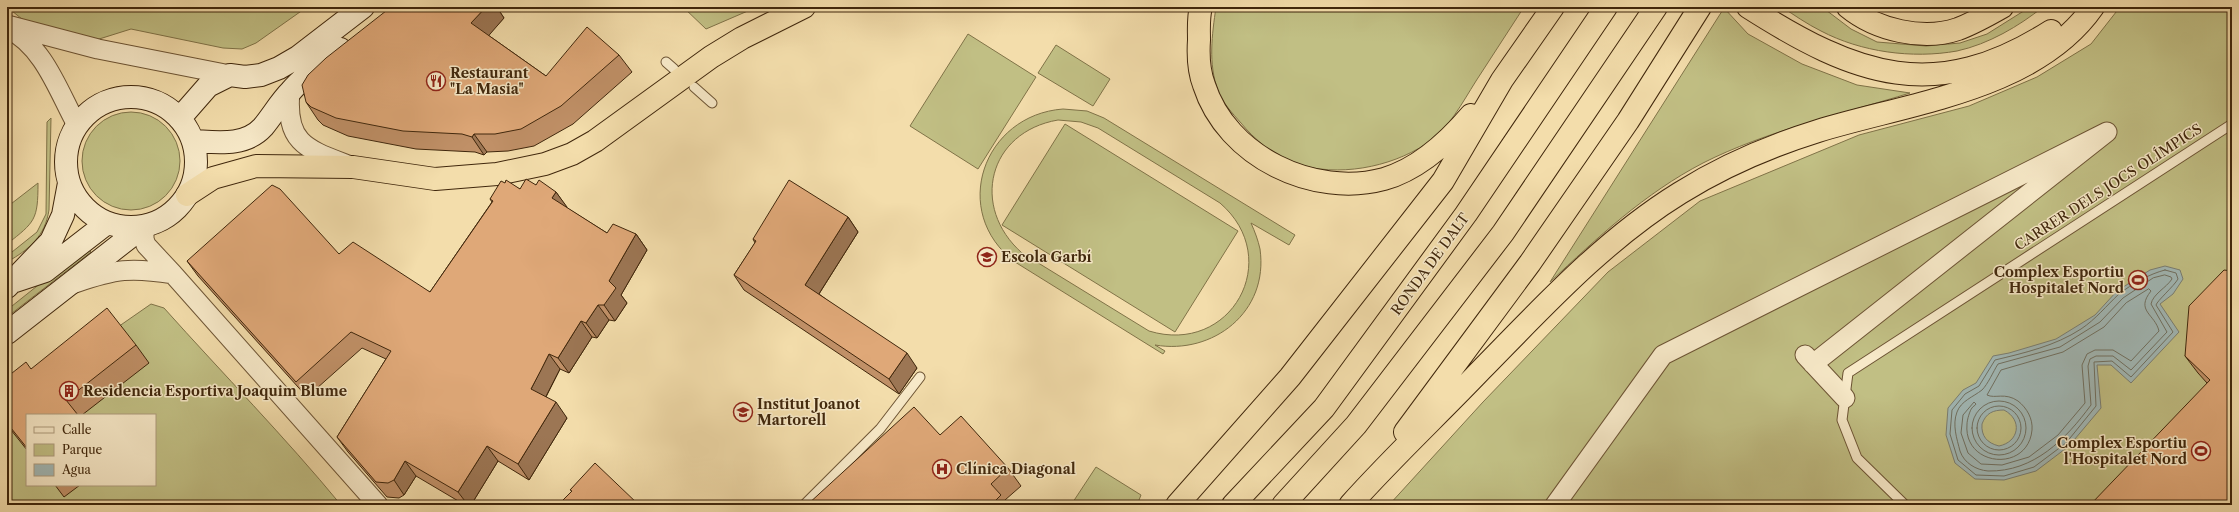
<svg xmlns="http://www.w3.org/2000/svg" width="2239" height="512" font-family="'Libre Caslon Text',serif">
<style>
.green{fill:#c1bf84;stroke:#807348;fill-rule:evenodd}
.water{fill:#a1b8b6;stroke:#7a7e72;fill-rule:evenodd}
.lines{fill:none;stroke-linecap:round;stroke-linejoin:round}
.shore{stroke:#707061;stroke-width:1}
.lane-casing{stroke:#6d5434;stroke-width:11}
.street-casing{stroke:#6d5434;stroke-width:21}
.secondary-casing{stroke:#40270c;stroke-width:24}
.highway-casing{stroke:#40270c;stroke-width:24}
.lane{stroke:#f7e9c8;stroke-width:9}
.street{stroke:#f7e9c8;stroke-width:19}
.secondary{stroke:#f7e9c8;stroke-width:22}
.highway{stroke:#f3ddab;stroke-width:22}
.wall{fill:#c09067;stroke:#40270c}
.shaded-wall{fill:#9c7654;stroke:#40270c}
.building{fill:#dfa878;stroke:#40270c}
.labels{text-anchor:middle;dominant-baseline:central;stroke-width:3;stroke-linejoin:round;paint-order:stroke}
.poi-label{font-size:14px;font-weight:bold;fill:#40270c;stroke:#f7e9c8;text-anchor:start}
.street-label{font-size:14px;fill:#40270c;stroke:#f7e9c8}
</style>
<rect width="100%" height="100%" fill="#f3ddab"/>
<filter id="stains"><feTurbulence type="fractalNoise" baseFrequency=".005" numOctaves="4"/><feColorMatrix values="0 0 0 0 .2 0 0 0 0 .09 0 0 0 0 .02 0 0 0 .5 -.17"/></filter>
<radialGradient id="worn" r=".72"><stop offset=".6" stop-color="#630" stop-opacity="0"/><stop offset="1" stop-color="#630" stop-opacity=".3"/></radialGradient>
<!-- green -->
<path class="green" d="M7,7H307L256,43L242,49L223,48L131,29L96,40L49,30L22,19Z
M683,7H757L706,29Z
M1216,7H1524C1508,32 1492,56 1476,81C1462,103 1449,129 1426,144C1389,168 1338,177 1296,164C1276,158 1253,138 1241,123C1233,114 1222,102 1218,91C1208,63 1212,35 1216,7Z
M1782,7H1822L1851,29L1877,42L1926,46L1960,43L1987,34L2030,7H2043C2019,26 1989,44 1957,51C1912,59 1861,52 1821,31C1807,24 1794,15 1782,7Z
M1894,7H1944L1919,11Z
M2120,7H2232V505H1389L1483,402L1608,272L1700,201L1859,135L1969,106L2037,77L2091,44Z
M1724,8L1748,34L1802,64L1857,85L1910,93C1842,114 1766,131 1703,163C1645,193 1597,238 1550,282Z
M968,34L1036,77L978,169L910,126Z
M1056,45L1110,79L1093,106L1038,73Z
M1063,109L1087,111L1104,118L1295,235L1289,245L1251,223C1255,232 1258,240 1260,249C1269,312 1213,355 1155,345L1165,351L1163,354L1015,262C949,212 983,115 1063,109ZM1058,120L1081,122L1098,128L1220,203C1285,259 1231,356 1149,331L1022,253C970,207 988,132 1058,120Z
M82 161a49 49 0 1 1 98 0a49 49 0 1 1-98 0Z
M51,118L49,210C45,236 30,249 7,262V256L37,232L46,214L47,122Z
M1065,124L1238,231L1175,332L1002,225Z
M38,183C38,220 35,222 7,244V207Z
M86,247L91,252L7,317V310Z
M151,304L164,308C223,374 285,437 341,505H7V404ZM27,415H155V485H27Z
M1096,467L1141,495L1137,505H1071Z"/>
<!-- water -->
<path class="water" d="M2165,266L2180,270L2183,279L2173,294L2160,304L2179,332L2131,383L2111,365H2097L2101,408L2069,446L2036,471L2004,480L1975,479L1955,463L1946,435L1948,408L1963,390L1976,383L1993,356L2009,353L2056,339L2095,315L2117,291L2150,270ZM2004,410C2023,420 2019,442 1999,446C1987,443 1981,436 1982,424C1986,413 1993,410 2004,410Z"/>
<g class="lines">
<!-- shore -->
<path class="shore" d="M2165,270L2176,273L2178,279C2174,286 2157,301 2156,305L2173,332L2131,377L2112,361L2094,362L2096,406L2066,443L2034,467L2004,476L1976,475L1958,460L1950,434L1952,410L1965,394L1979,386L1995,360C2024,353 2055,346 2081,329C2096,319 2106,306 2119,294C2132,284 2149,274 2165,270Z
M2165,275L2171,277L2172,279C2166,288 2153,294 2151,304L2167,332L2131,370L2113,356H2096L2090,359L2088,366L2091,405C2066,439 2034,472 1988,471C1976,470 1964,463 1960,451C1957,439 1952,425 1957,412C1961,401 1973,397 1982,390C1988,384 1993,372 1998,364L2060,347L2100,322L2123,298L2153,278Z
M2149,289L2151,291C2135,311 2155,314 2159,331L2131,361L2113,350H2095L2087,354L2082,365L2085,403L2058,435L2029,457L2002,465L1981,464L1968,453L1961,433L1963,415L1974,402L1976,404C1975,406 1973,406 1972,408C1970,410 1967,420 1967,424C1963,467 2028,473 2032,430C2033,419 2027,408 2018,401C2005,392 1995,399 1987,395L2001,370L2063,352L2104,327L2126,303Z
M1972 428a27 27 0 1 1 54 0a27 27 0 1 1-54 0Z
M1977 428a22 22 0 1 1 44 0a22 22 0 1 1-44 0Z"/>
<!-- lane casing -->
<g class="lane-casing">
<path id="lane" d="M666,62L674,69
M694,87L712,103
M804,505L880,429L920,377
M1905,505L1857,458L1842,420L1848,373L2232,124"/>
</g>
<!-- street casing -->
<g class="street-casing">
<path id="street" d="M7,25L98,49L230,75
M8,29C44,46 59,93 77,125
M290,91C285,143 306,149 348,165
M144,226V239L146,245L173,274
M75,283C116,269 131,267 173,274L378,505
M1805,355L1845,398
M1555,505L1663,355L2107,132L1813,364"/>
</g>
<!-- secondary casing -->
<g class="secondary-casing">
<path id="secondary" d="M66 162a65 65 0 1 1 130 0a65 65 0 1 1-130 0Z
M180,118L208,86L230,75L245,77L261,75L279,68L298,57L363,7
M193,141C216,142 245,147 263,127C273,115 280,102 291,91C305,75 323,62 340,49
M15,281L45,271L107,223
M7,287L51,241L63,215L69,183
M7,333L144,226"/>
</g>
<!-- highway casing -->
<g class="highway-casing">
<path id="highway" d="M1201,7C1198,18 1199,29 1199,40C1198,55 1199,72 1204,85C1227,157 1314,198 1384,179C1419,169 1448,142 1471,115
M1748,7C1856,76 1935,105 2051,31
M1848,7C1876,30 1923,41 1958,29C1974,23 1988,15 2002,7
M187,195L213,178L256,166L353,167L435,179L497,174L545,164L572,154L595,141L711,57L742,38L804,7
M1405,432L1530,263L1628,121L1700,7
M1177,505L1290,377L1443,181L1502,80L1553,7
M1233,505L1324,408L1466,214L1606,7
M1283,505L1356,425L1503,233L1656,7
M1350,505C1392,458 1438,415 1481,370C1543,307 1604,240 1680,193C1723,166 1770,146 1818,131C1908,103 2035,90 2093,7"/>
</g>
<!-- lane -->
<use href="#lane" class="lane"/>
<!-- street -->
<use href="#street" class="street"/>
<!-- secondary -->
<use href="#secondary" class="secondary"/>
<!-- highway -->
<use href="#highway" class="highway"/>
</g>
<!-- wall -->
<path class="wall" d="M500,7V12L504,18L488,35L546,76L619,55L632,72L573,124L534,146L508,151L487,152L484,155L475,152L416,149L348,136L323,125L318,120L306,102Z
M505,183L520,189L536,185L556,192L567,208L607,233L636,234L647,250L621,295L627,303L615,321L609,320L597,338L592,337L569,373L560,369L546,397L567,418L529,480L498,461L471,505H465L416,476L404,495L399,498L387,497L348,452L337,437L386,359L362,348L307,397L198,276L187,261L339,254L430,292L492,202L490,199Z
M848,217L858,232L819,294L917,368L899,394L744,290L734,275L755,243L753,239Z
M2224,270L2232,505L2207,383L2198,373L2185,356Z
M136,345L149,363L82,415H27V450L7,425V377L31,369Z
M1008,468L1021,486L1005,500L1008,505H807Z
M55,485H80L64,497Z"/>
<!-- shaded-wall -->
<path class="shaded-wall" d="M486,7H500V12L504,18L484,41L471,23Z
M474,134L487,152L484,155L472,137Z
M556,192L567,207L563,214L552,198Z
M848,217L858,232L815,300L805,285Z
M636,234L647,250L621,295L627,303L615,321L604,305L609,281Z
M598,305L609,320L597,338L586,323Z
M581,321L592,337L569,373L558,358Z
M907,353L917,368L899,394L889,379Z
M549,354L560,369L542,404L531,389Z
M556,402L567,418L529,480L518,464Z
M487,446L498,461L471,505H468L458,492Z
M405,461L416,476L404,495L394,480Z"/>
<!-- building -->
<path class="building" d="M391,7H486L471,23L546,76L587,27L619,55L561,106L521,129L495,134H474L472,137L462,134L403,131L336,118L311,107L306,102L302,85L308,75L326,58Z
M526,179L536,185L539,180L556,192L552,198L607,233L613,224L636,234L609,281L616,288L604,305H598L586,323L581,321L558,358L549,354L541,370L531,389L556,402L518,464L487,446L458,492L405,461L394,480L388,483L376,482L337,437L391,351L351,332L296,382L187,261L272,185L280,189L339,254L353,242L430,292L493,201L490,199L501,181L505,183L506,180L520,189Z
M789,180L848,217L805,285L907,353L889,379L734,275L756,241L753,239Z
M2224,270L2232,271V505H2090L2210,380L2185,356L2189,306Z
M107,308L136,345L66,400L78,415H27V448L7,423V377L26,362L31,369Z
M914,407L940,435L961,416L1008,468L991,484L1001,495L991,505H807Z
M595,463L639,505H558L572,491L570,490Z"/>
<!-- icons -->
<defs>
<g id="restaurant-ring" transform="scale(1)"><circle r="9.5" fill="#f7e9c8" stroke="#8f2418" stroke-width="1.5"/><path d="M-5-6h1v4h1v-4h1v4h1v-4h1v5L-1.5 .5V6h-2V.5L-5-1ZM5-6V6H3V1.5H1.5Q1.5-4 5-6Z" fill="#8f2418"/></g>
<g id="school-ring" transform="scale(1)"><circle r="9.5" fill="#f7e9c8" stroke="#8f2418" stroke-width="1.5"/><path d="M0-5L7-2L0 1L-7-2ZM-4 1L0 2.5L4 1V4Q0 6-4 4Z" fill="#8f2418"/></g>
<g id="stadium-ring" transform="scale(1)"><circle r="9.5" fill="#f7e9c8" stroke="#8f2418" stroke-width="1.5"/><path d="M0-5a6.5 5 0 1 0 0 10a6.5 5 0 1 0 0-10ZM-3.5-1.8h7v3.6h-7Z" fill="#8f2418"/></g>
<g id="building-ring" transform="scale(1)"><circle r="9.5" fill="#f7e9c8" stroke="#8f2418" stroke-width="1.5"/><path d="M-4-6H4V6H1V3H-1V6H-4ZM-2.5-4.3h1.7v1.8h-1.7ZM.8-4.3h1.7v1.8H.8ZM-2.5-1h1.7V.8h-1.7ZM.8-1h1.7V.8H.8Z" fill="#8f2418"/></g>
<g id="hospital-ring" transform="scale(1)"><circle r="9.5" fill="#f7e9c8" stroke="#8f2418" stroke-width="1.5"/><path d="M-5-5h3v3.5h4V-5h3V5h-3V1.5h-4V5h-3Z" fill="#8f2418"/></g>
</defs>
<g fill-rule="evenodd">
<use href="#restaurant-ring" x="436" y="81"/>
<use href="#school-ring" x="987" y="257"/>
<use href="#stadium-ring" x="2138" y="280"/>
<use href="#building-ring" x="69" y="391"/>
<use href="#school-ring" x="743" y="412"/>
<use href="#stadium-ring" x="2201" y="451"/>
<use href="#hospital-ring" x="942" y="469"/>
</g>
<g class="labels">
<!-- poi labels -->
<g class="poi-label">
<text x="450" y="73">Restaurant<tspan x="450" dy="16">"La Masia"</tspan></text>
<text x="1001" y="257">Escola Garbí</text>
<text x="2124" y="272" text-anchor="end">Complex Esportiu<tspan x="2124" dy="16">Hospitalet Nord</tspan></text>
<text x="83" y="391">Residencia Esportiva Joaquim Blume</text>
<text x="757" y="404">Institut Joanot<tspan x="757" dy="16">Martorell</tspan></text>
<text x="2187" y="443" text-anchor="end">Complex Esportiu<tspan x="2187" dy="16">l'Hospitalet Nord</tspan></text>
<text x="956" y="469">Clínica Diagonal</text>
</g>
<!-- street labels -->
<g class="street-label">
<text transform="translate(2108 187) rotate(-33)">CARRER DELS JOCS OLÍMPICS</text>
<text transform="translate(1430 264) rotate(-54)">RONDA DE DALT</text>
</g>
</g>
<!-- margin -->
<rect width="2239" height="512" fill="none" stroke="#f3ddab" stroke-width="24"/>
<rect x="8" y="8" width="2223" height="496" fill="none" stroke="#40270c" stroke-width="2"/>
<rect x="12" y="12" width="2215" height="488" fill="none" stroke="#40270c"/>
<!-- legend -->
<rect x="26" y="414" width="130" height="72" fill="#f7e9c8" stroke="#ae9b7d"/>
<rect x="34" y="427" width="20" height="6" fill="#f7e9c8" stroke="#ae9b7d"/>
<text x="62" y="434" font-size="12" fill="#40270c">Calle</text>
<rect x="34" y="444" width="20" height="12" fill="#c1bf84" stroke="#ae9b7d"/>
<text x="62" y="454" font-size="12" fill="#40270c">Parque</text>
<rect x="34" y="464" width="20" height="12" fill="#a1b8b6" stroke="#ae9b7d"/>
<text x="62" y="474" font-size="12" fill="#40270c">Agua</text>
<rect width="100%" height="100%" filter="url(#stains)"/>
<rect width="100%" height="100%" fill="url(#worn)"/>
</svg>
